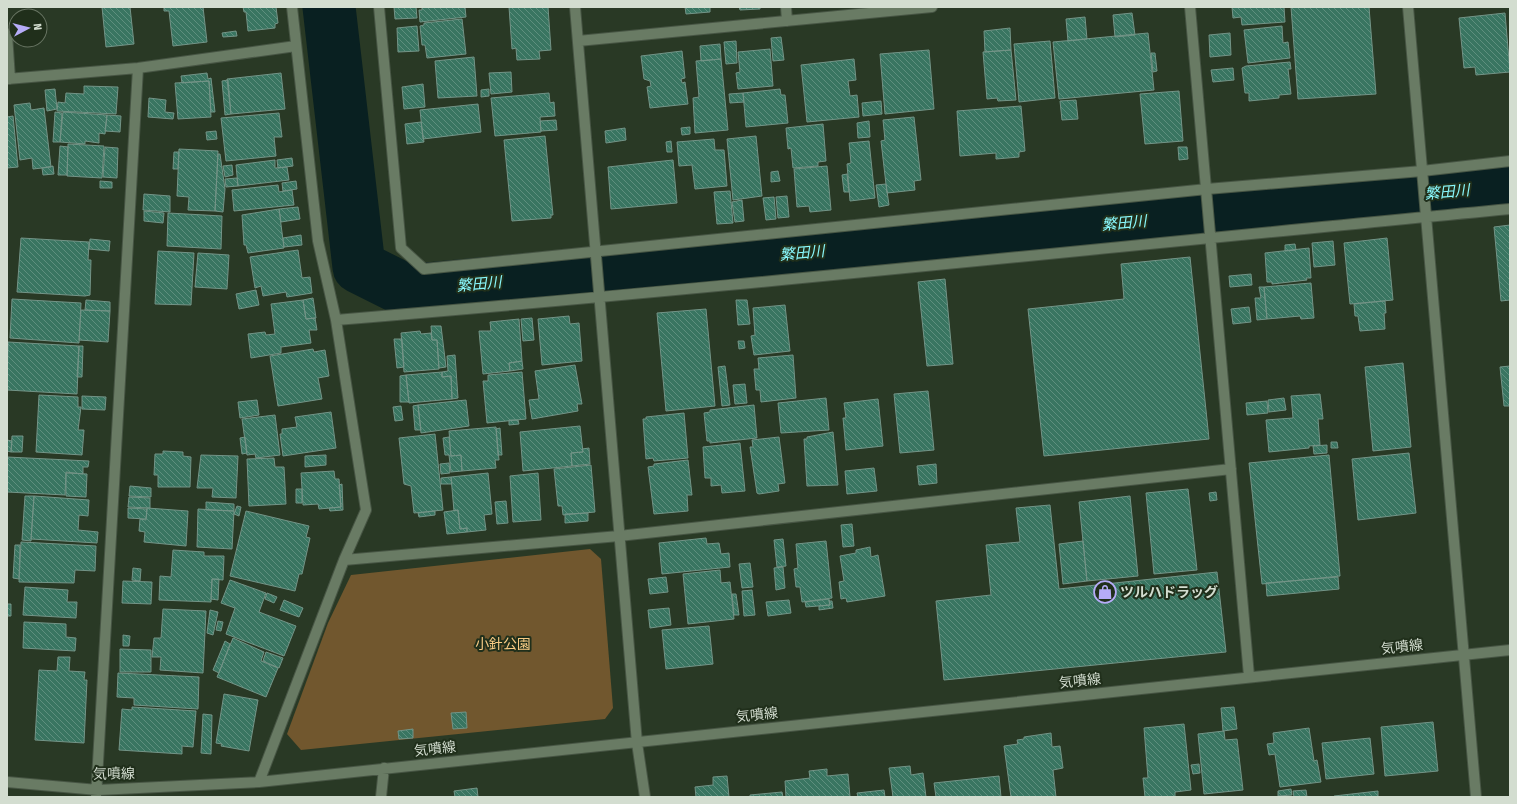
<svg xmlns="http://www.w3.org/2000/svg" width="1517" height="804" font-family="'Fira Sans Condensed','Noto Sans JP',sans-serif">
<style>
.park{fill:#71572e}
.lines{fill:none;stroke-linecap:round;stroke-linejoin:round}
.river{stroke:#092021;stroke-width:53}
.building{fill:url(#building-back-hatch);stroke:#739487}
.minor-casing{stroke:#475544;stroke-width:12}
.minor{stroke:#697b64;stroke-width:10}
.labels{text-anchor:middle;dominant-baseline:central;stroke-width:4;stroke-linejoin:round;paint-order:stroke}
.poi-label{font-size:14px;font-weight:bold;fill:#d3ddd0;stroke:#202f1b;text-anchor:start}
.park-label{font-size:14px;fill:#f8cb85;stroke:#202f1b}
.street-label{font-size:14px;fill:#d3ddd0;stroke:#202f1b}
.water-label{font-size:15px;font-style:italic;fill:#89f8fc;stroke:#202f1b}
</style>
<defs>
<pattern id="building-back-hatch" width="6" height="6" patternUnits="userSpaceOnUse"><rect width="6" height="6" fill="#397561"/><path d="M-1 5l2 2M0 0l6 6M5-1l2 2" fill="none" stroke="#5e8f7e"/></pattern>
</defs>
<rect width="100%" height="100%" fill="#293925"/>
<!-- park -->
<path class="park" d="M590,549L601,559L613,708L605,719L301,750L287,734L328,623L351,575Z"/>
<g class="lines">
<!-- river -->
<path class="river" d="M329,7L359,267L407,291L1510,186"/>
</g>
<!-- building -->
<path class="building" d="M102,7H130L134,44L106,47Z
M164,7H203L207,42L173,46L169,11H164Z
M243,7H276L278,23L275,24V28L248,31L246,12H244Z
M394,7H416L417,18L395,19Z
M422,7H465L466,17L420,22L419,10H422Z
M509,7H548L551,50L539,51L540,59L517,60L516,48L512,49Z
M685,7H710V12L686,14Z
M739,7H760V9L740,10Z
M1232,7H1284L1285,22L1242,25L1241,17L1233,18Z
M1291,7H1369L1376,94L1298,99Z
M1132,13L1135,35L1115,37L1113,15Z
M1505,13L1510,72L1476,75L1475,67L1464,68L1459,18Z
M1085,17L1087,39L1068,41L1066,19Z
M462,19L466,54L427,58L425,45H422L420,26L424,25V23Z
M417,26L419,51L398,52L397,28Z
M1282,26L1283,43L1288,42L1290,58L1248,63L1244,30Z
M1010,28L1011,50L985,52L984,31Z
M236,31L237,36L223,37L222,33Z
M1148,33L1154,90L1059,99L1053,42Z
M1230,33L1231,55L1210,57L1209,35Z
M781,37L784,60L773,61L771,38Z
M736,41L737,63L726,64L724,42Z
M1050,41L1055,98L1019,102L1014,44Z
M720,44L721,59L701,61L700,46Z
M770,49L773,86L738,89L736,73L740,72L738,52Z
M929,50L934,109L885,114L880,54Z
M1011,50L1016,100L998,101L997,98L987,99L983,52Z
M682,51L685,78L681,79L682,83L685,82L688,104L650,108L647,87L651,86L650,81L644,79L641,56Z
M1151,53H1155L1157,71L1153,72Z
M474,57L477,96L438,98L435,61Z
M721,59L728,130L695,133L693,98L699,97L696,61Z
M854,59L856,80L848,81L850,96L857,95L859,117L807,122L801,65Z
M1290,62L1291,69H1288L1291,94L1279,95V98L1249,101V93H1245L1242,68L1246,66Z
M1233,68L1234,80L1213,82L1211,70Z
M511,72L512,92L491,94L489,73Z
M207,73L208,79L211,78L215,112H211L209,81L182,83L181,76Z
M281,73L285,109L231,114L227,79Z
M228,80L231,114L225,115L222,81Z
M209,81L211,117L178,119L175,83Z
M423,84L425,107L404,109L402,87Z
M84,86L118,87L116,114L57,111L58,102L65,103L66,93L84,94Z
M55,89L57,109L47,111L45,90Z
M489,89V96L481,97V90Z
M780,89L781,95H785L788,123L746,127L743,93Z
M1179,91L1183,141L1145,144L1140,94Z
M549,93L550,103L554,102L555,116L540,117L541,132L495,136L491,98Z
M743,93L744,102L730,103L729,94Z
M149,98L166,100L165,112L174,113L173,119L148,117Z
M1076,100L1078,119L1062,120L1060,101Z
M881,101L882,114L863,116L862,103Z
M30,103L31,110L44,108L51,167L33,169L32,158L20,160L14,105Z
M478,104L481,132L423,139L420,110Z
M1021,106L1025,151L1019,152V157L996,159V153L960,156L957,111Z
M55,112L62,113L60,142H53Z
M63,112L107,115L105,134L99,133V143L85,141V144L60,142Z
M279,113L282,137H274L276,156L226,161L221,118Z
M107,115L121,116L120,132L105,131Z
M13,116L18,167L7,168V117Z
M914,117L921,180L914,181L915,190L887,193L881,141L885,140L883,120Z
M556,120L557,130L541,131L540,121Z
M869,121L870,137L858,138L857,123Z
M421,122L424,142L407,144L405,124Z
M823,124L826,161L818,162V166L793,168L791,148L788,149L786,128Z
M690,127V134L682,135L681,128Z
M625,128L626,140L606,143L605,131Z
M216,131L217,139L207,140L206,132Z
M545,136L553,215H551V218L512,221L504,140Z
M756,136L762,196L733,200L727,139Z
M714,139L715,150H724L727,186L695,189L692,165L679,166L677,142Z
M671,141L672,152H667L666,142Z
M869,141L875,198L850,201L847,164L851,163L849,143Z
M68,144L104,146L102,178L67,176Z
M60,146L68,147L67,175H58Z
M105,147L118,148L117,178L103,177Z
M1178,147H1187L1188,159L1179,160Z
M179,149L218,151L215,211L188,210L189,197L177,196Z
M174,152H179L178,169H173Z
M218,154H220L225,189L223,212L215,211Z
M292,158L293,166L278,168L277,160Z
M275,160V168L287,167L289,180L238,186L236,165Z
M673,160L677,203L611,209L608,167Z
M232,165L233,175L225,177L223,166Z
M53,166L54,174L43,175L42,168Z
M827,166L831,210L810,212L809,206L797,207L794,169Z
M778,171L780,181L771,182V172Z
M847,174L849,192H844L842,175Z
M237,178L238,186L226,187L225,179Z
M100,181L112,182V188H100Z
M296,181L297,189L283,191L282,183Z
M886,184L889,205L879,207L876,185Z
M278,185L279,192L292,190L294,205L234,211L232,190Z
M730,191L733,223L717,224L714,192Z
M144,194L170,196V212L143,210Z
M787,196L789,217L778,218L776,197Z
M774,197L776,219L766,220L763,198Z
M742,200L744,221L735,222L732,202Z
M298,207L300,219L281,222L279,209Z
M279,209L284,248L248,253L246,245H244L242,215Z
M144,211L164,213L163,223L144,221Z
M168,213L222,216L221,249L167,246Z
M1510,225V300L1501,301L1494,227Z
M301,235L302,245L284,247L283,238Z
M21,238L89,242L88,260H91L90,295L85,296L17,292Z
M1387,238L1393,300L1350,304L1344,243Z
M90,239L110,241L109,251L89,249Z
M1333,241L1335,265L1314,267L1312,243Z
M1295,244L1296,250L1285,251V245Z
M1309,248L1311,278H1306L1307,280L1272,284V282H1267L1265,253Z
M298,250L302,278L310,277L312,293L287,297L286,292L263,296L261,286L255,288L250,257Z
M158,251L194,253L191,305L155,304Z
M198,253L229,255L227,289L195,287Z
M1190,257L1209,439L1044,456L1028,309L1124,299L1121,264Z
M1251,274L1252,285L1230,287L1229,276Z
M945,279L953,364L927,366L918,282Z
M1311,283L1314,318L1301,319L1300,316L1267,319L1264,287Z
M1259,287H1264L1267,319L1257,320L1255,298H1261Z
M256,290L259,305L239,309L236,294Z
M313,298L316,318L306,319L303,300Z
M12,299L81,303L79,343L10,338Z
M86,300L110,302V311L85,310Z
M303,300L306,319L315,318L317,330H309L311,343L281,347V353L251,358L248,334L265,332L266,335L275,334L271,304Z
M736,300H747L750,324L738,325Z
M1385,301L1386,313H1384L1385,329L1360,331L1358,316H1355L1354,304Z
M785,305L790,351L754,355L751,336L755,335L753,308Z
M1249,307L1251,322L1233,324L1231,309Z
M706,309L715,406L666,411L657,313Z
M81,310L110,311L108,342L79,340Z
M569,316L570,324L579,323L582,361L542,365L538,319Z
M532,318L534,340L523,341L521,319Z
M519,319L522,361L509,363L510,371L483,374L479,331H491L490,322Z
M431,326H441L446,367L439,368L437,340H432Z
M420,331L421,334L431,333L432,340H437L439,369L404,372L401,333Z
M394,339H402L404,367L397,368Z
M738,341H744L745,348L739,349Z
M8,342L79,346L77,394L7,390Z
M79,346H83L82,377H77Z
M313,349L314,352L325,350L329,376L318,378L322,399L278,406L270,356Z
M455,355L458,398L452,399L451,376L442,377V372L448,371L447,356Z
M793,355L796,398L761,402L760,390H756L754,369H759L758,358Z
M522,361L523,369L510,371L509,363Z
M1403,363L1411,447L1373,451L1365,367Z
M575,365L582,404H577L578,411L532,419L529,400L539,399L535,371Z
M725,366L730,405L722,406L718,367Z
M1510,366V406H1504L1500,367Z
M442,372V377L451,376L452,399L409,403L406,375Z
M522,372L526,419L487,423L483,381H488V375Z
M406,375L409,402H400V376Z
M745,384L747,403L735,404L733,385Z
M928,391L934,450L900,453L894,394Z
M1320,394L1323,419H1318L1320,445L1309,446V448L1269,452L1266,420L1293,418L1291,396Z
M39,395L78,397V407H81L78,430H84L82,455L36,452Z
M82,396L106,397L105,410L82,409Z
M826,398L829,430L781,433L778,403Z
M1284,398L1286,410L1269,412L1268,400Z
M878,399L883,446L846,450L843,418H846L844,403Z
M257,400L259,415L240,418L238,402Z
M466,400L469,426L421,433L418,405Z
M1267,401L1268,413L1247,415L1246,403Z
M418,405L421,430H415L413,406Z
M754,405L757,438L710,443V441H707L704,413L710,412V410Z
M401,406L403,420L395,421L393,407Z
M331,412L336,448L283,456L280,434H282V429L297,427L295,417Z
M684,413L688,458L654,461L653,458L646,459L643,419H646V417Z
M275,415L280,455L256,458L255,454L247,455L242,419Z
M509,420H518L519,424L509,425Z
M580,426L583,452L571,453L572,466L523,471L520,432Z
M496,427L499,460H495L496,468L462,471L461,455L451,456L449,431Z
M500,428L502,455H498L496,429Z
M833,432L838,485L807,486L804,439H807V437Z
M435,434L443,510L414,513L411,486L404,484L399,438Z
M12,436H23L22,452H11Z
M245,437L247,453L242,454L240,438Z
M449,437L451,456L461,455L462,471L451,472L449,455H445L443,438Z
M779,437L785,483L778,484L779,491L759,494L757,493L750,447H753L752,440Z
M7,440L12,441L11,452L7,451Z
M1331,442H1337L1338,448H1331Z
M740,443L745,491L722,493L721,485L711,486V478H705L703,447Z
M1327,445V453L1314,454L1313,446Z
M589,448L590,464L572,466L571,453L583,452L582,449Z
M163,451L183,452V456L191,457L190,487H158V475H154L155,454H163Z
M1409,453L1416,513L1358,520L1352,459Z
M201,455L238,456L236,498L212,497L213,488H197Z
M326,455V465L305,467V456Z
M1329,455L1340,576L1262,584L1249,463Z
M7,457L89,461L88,467H83V474L66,472L65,495L7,492Z
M274,458L275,467H284L286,504L249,506L247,459Z
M688,460L692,495H687L688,511L654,514L648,467L654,466V464Z
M449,463L450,473L441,474L440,464Z
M936,464L937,483L919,485L917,466Z
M591,465L595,512L563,515L562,506H558L554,469Z
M874,468L877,491L847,494L845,471Z
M334,471L335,479H339L341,507L319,509L318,504L303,505L301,473Z
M66,473L87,474L86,497L66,496Z
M488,473L492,514L484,515L486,530L467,532V528L460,529L458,510L454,511L451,477Z
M538,473L541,520L513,522L510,476Z
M451,477L452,484H441V478Z
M342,484L343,510L330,511L329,508L341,507L339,485Z
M130,486L151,488V497L129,496Z
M296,489H302V503H296Z
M1188,489L1197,570L1154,574L1146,493Z
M1216,492L1217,500L1210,501L1209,493Z
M25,496H34L31,541L22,540Z
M34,496L89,500L88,516L79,515L78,530L98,532L97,543L31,539Z
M1130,496L1138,576L1087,581L1079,502Z
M129,497L150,498V508L128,507Z
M506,501L508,523L497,524L495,502Z
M206,502L234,504V511L206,510Z
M1050,505L1059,589L1217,572L1226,652L944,680L936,601L991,595L986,545L1020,542L1016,508Z
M237,506L241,507L239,516L234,514Z
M128,508L147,509L146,519L128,518Z
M147,508L188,511L186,546L144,542L145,532L139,531L140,519L146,520Z
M198,509L234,511L232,549L197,547Z
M458,510L460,529L467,528V532L447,534L444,512Z
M246,511L309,526L306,537L310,538L302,574H299L295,591L230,576Z
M435,511V515L419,517L418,513Z
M588,513V521L565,523V514Z
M852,524L854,546L843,547L841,525Z
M706,538L707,544L719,543L721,554L729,553L730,567L662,574L659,543Z
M783,539L786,566L777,567L774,540Z
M826,541L832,598L802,602L800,587H796L794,569L798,568L796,544Z
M1083,541L1087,581L1063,584L1059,544Z
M21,542L96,546L95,571L75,570L74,583L19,582Z
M15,545H20L19,579L13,578Z
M870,547L871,557L878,555L885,596L847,602L846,598L841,599L839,582L844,581L840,556L856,553V550Z
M173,550L204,552V556H224L223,580L212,579L211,602L159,600L160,576L171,577Z
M750,563L753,587L742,588L739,564Z
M783,567L785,588L776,590L774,568Z
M133,568L141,569L140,581L132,580Z
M720,570L721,583L730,582L734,619L688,624L683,574Z
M666,577L668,592L650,594L648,579Z
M1338,577L1339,589L1267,596L1266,583Z
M212,579H219L218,600L211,599Z
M230,580L266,593L259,612L296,626L284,656L226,634L235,608L221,603Z
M123,581L152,582L151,604L122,603Z
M25,587L68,590L67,602H77L76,618L23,615Z
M752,590L755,615L744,616L742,591Z
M267,593L277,597L274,603L265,599Z
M732,594H736L739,615H734Z
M829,599L830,605L806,607L805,602Z
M284,600L303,608L299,617L280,610Z
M789,600L791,613L768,616L766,602Z
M829,601H832L833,608L819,610V606L830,605Z
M7,604H11V616H7Z
M669,608L671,625L650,628L648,610Z
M163,609L206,611L203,673L160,670L161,657H152L154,638H161Z
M210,610L218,612L213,635L207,633Z
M218,621L223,622L221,631L216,630Z
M24,622L66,624V637L76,638L75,651L23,648Z
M709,626L713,664L666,669L662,630Z
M123,635L130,636L129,646H123Z
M233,638L264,652L261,661L278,668L266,697L217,677Z
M225,641L230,644L219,673L213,670Z
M120,649L151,650V672H120Z
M266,652L283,658L279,668L263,661Z
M58,657H70L69,671L85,672L84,680H87L84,743L35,740L39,670L57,671Z
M118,673L199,677L198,709L134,705V698L117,697Z
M224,694L258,700L249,751L221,746L222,744L216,743Z
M132,707L196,711L193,747L182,746V754L119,750L122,709L132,710Z
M1234,707L1237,729L1223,731L1221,708Z
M466,712L467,728L453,729L451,713Z
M203,714L212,715L211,754L201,753Z
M1433,722L1438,771L1385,776L1381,727Z
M1184,724L1191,790L1175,792V797H1145L1143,778H1148L1144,728Z
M1309,728L1314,761L1317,760L1321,782L1280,787L1275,754L1269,755L1267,744L1274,743L1273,733Z
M413,729V738L399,739L398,731Z
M1224,731L1225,740L1237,739L1243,790L1204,794L1198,734Z
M1051,733L1052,747L1060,746L1063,768L1053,770L1056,797H1011L1004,746L1018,744L1017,740L1024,739V737Z
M1370,738L1374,774L1326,779L1322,743Z
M1199,764L1200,773L1193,774L1191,765Z
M910,766L911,775L923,773L926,797H893L889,768Z
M827,769V776L848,774L850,797H786L785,781L810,778L809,771Z
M727,776L729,797H696L695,787L713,785V777Z
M999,776L1001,797H936L934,783Z
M477,788L478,797H455L454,791Z
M1291,789L1292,795L1278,796V791Z
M884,790L885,797H858L857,793Z
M1306,790L1307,797H1294L1293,791Z
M1378,791V797H1334V796Z
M782,792L783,797H750V795Z"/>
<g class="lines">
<!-- minor casing -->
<g class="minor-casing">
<path id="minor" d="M379,7L401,248L424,269L1207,189L1422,171L1510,161
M575,7L637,743L645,797
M786,7L787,21
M1190,7L1249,676
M1408,7L1476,797
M7,34L10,79
M578,41L932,7
M7,79L138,68L296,46
M336,320C727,288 1119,246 1510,209
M344,560L619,536L1231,469
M7,782L98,790L259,782L1510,650
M259,782L344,560L366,510L336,320L318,241L292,7
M96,797L138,68
M381,797L384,768"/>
</g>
<!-- minor -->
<use href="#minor" class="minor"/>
</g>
<!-- icons -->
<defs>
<g id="shop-ring" transform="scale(1.15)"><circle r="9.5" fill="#202f1b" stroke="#b6acf8" stroke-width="1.5"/><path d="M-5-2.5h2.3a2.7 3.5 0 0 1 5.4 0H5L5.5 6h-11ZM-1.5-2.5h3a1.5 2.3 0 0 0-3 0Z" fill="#b6acf8"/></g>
</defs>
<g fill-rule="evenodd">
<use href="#shop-ring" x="1105" y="592"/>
</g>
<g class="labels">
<!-- poi labels -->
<g class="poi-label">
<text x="1120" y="592">ツルハドラッグ</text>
</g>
<!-- park labels -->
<g class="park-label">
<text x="503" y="644">小針公園</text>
</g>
<!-- street labels -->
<g class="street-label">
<text transform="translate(1402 647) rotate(-6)">気噴線</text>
<text transform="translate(1080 681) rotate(-6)">気噴線</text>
<text transform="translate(757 715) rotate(-6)">気噴線</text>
<text transform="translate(435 749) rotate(-6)">気噴線</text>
<text transform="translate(114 774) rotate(-1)">気噴線</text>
</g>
<!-- water labels -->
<g class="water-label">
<text transform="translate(1447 192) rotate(-5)">繁田川</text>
<text transform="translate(1124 223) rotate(-5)">繁田川</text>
<text transform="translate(802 253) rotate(-5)">繁田川</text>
<text transform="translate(479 284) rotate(-5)">繁田川</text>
</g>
</g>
<!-- border -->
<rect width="1517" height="804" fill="none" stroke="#d3ddd0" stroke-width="16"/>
<!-- north arrow -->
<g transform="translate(28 28) rotate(83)"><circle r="19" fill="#202f1b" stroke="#687563"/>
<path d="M0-3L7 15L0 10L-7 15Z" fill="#b6acf8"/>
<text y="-6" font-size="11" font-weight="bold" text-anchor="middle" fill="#d3ddd0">N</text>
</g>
</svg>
